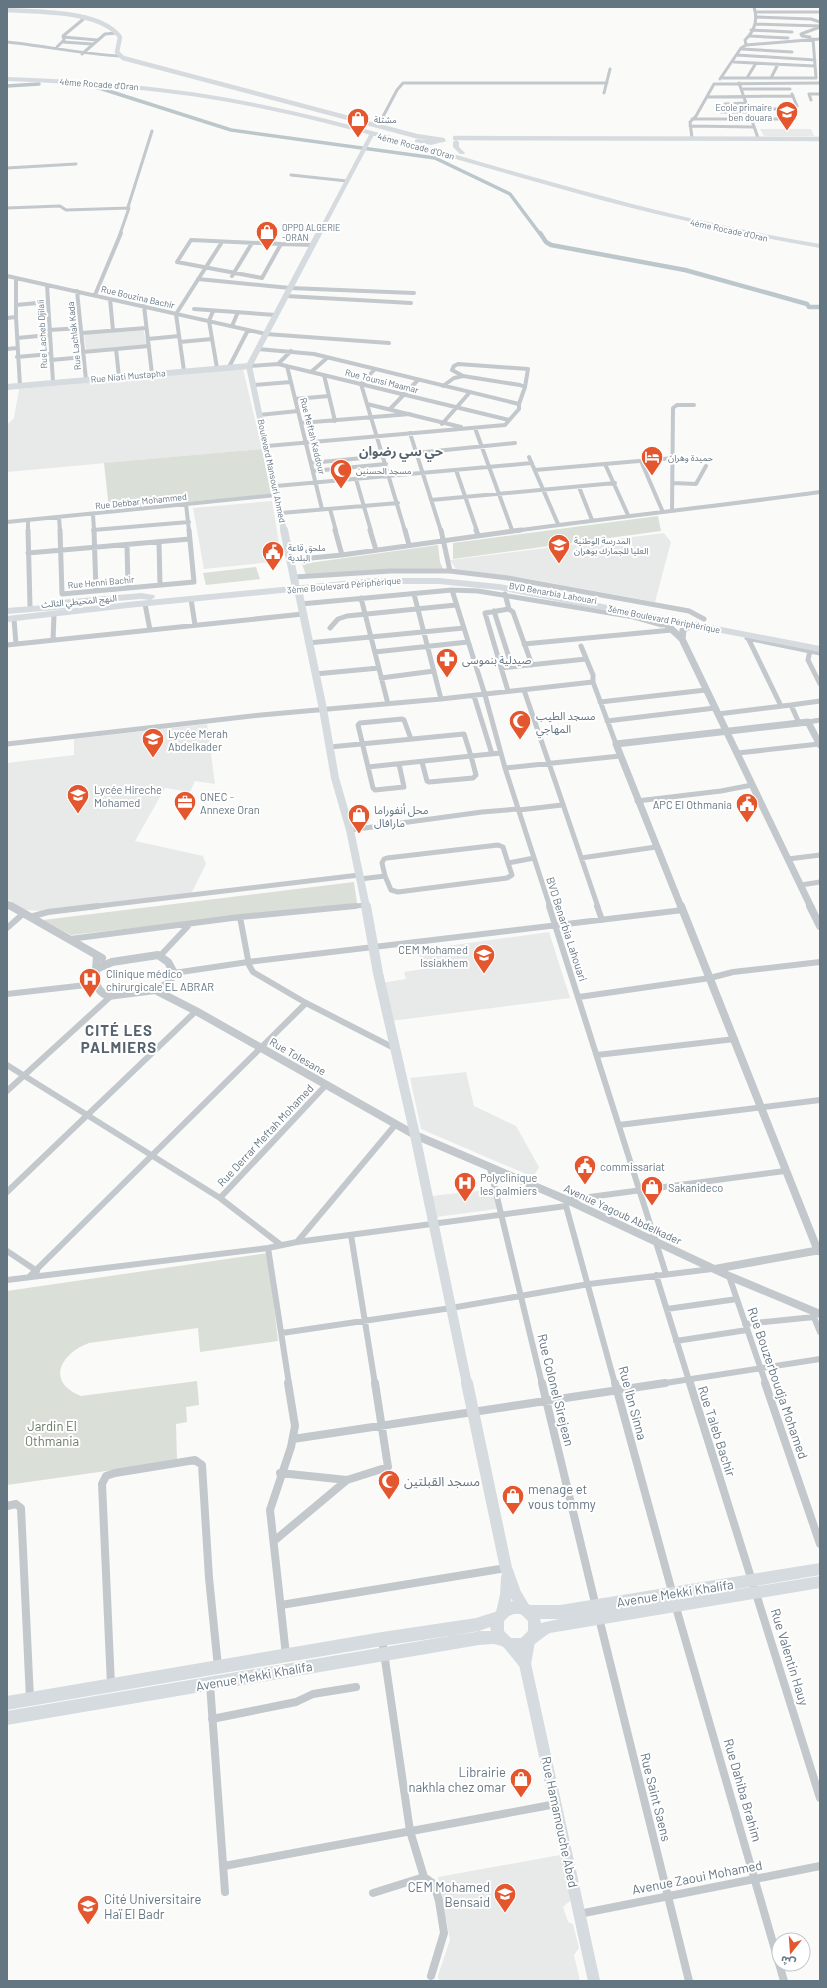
<svg xmlns="http://www.w3.org/2000/svg" width="827" height="1988" font-family="Barlow,'Noto Sans Arabic',sans-serif">
<style>
.built{fill:#e8e9e9}
.green{fill:#dadfd7}
.lines{fill:none;stroke-linecap:round;stroke-linejoin:round}
.canal-far1{stroke:#bbc7cb;stroke-width:3.5}
.canal{stroke:#bbc7cb;stroke-width:4.5}
.minor-far4{stroke:#c3c8cc;stroke-width:3}
.minor-far3{stroke:#c3c8cc;stroke-width:4}
.minor-far2{stroke:#c3c8cc;stroke-width:5}
.minor-far1{stroke:#c3c8cc;stroke-width:6}
.minor{stroke:#c3c8cc;stroke-width:8}
.tertiary-far1{stroke:#c3c8cc;stroke-width:7}
.tertiary{stroke:#c3c8cc;stroke-width:8}
.secondary-far4{stroke:#d6dbdf;stroke-width:4.5}
.secondary-far3{stroke:#d6dbdf;stroke-width:6}
.secondary-far2{stroke:#d6dbdf;stroke-width:8}
.secondary-far1{stroke:#d6dbdf;stroke-width:10}
.secondary{stroke:#d6dbdf;stroke-width:12}
.primary{fill:#d6dbdf;fill-rule:evenodd}
.trunk{fill:#d6dbdf;fill-rule:evenodd}
.motorway{fill:#d6dbdf;fill-rule:evenodd}
.labels{text-anchor:middle;dominant-baseline:central;stroke-width:4;stroke-linejoin:round;paint-order:stroke}
.far-street-label{font-size:9px;fill:#657683;stroke:#fff}
.far-poi-label{font-size:9px;fill:#657683;stroke:#fff;text-anchor:start}
.poi-label{font-size:11px;fill:#657683;stroke:#fff;text-anchor:start}
.street-label{font-size:11px;fill:#657683;stroke:#fff}
.far-district-label{font-size:13px;font-weight:bold;fill:#57646e;stroke:#fff}
.near-street-label{font-size:13px;fill:#657683;stroke:#fff}
.near-park-label{font-size:13px;fill:#687a64;stroke:#fff}
.near-poi-label{font-size:13px;fill:#657683;stroke:#fff;text-anchor:start}
.district-label{font-size:15px;font-weight:bold;letter-spacing:1px;fill:#57646e;stroke:#fff}
</style>
<rect width="100%" height="100%" fill="#fafaf8"/>
<!-- built -->
<path class="built" d="M760,129H811L814,136H764Z
M143,329L147,345L86,350L84,334Z
M243,369L262,449L7,472V425L14,418L19,389Z
M272,501L282,561L204,569L193,508Z
M664,533L671,542L655,602L524,578L456,569L450,560Z
M207,724L215,784L195,781L190,792L165,788L135,841L203,856L206,864L191,894L40,911L26,910L7,899V763L74,755V739Z
M549,932L570,998L391,1021L381,983L406,979L404,972L423,969L418,950Z
M466,1072L474,1106L516,1126L539,1167L533,1177L421,1129L410,1078Z
M493,1189L497,1209L436,1217L432,1196Z
M560,1855L571,1900L563,1907L568,1922L573,1924L579,1948L574,1955L580,1981H439L438,1976L450,1940L438,1877Z"/>
<!-- green -->
<path class="green" d="M262,449L271,494L109,509L104,463Z
M658,516L661,531L453,559V543Z
M438,545L440,562L443,569L306,575L302,564Z
M256,567L260,579L206,585L203,573Z
M354,882L357,903L71,935L43,920Z
M268,1253L278,1341L200,1352L198,1328L89,1343C61,1353 45,1382 81,1396L197,1381L199,1405L186,1407L187,1422L176,1424L177,1461L7,1485V1291Z"/>
<g class="lines">
<!-- canal-far1 -->
<path class="canal-far1" d="M7,86L39,84
M96,87L231,130L435,158L510,194L540,234"/>
<!-- canal -->
<path class="canal" d="M540,233L546,242L551,245L685,270L807,304L809,307H820"/>
<!-- minor-far4 -->
<path class="minor-far4" d="M756,12H820
M757,17L811,19L820,22
M756,24L820,26
M751,30L792,32
M750,36L788,38
M63,37L97,40
M810,37L802,36L801,34L820,27
M7,42C45,46 82,54 120,56
M63,42L92,44
M746,45L820,39
M57,47L64,40L63,36L86,17
M742,49L792,52
M82,54L105,34L117,33
M737,55L815,60
M734,62L815,66
M723,78H816L813,39
M747,78L756,63
M771,78L778,64
M720,79L741,48L746,45L745,40C755,31 758,20 754,7
M739,83L758,138
M741,89H790
M604,93L610,69
M792,94L797,106
M707,97L793,96
M811,100L809,94H820
M746,103L725,104L728,112H749
M718,105L721,112H728
M692,119H785L781,109H748
M378,126L397,90L403,83H607
M690,126L754,127
M692,138L690,122L696,116L714,84L820,83
M7,168L76,164
M291,175L347,181
M128,207L152,131
M7,208L60,206L66,210L129,208L120,234"/>
<!-- minor-far3 -->
<path class="minor-far3" d="M191,240L281,244L262,278L177,262Z
M281,244L313,245
M7,276L266,334L389,343
M232,276L252,243
M16,278V317L20,386
M198,279L290,288L414,293
M47,285L53,382
M77,291L86,380
M95,295L121,233
M286,296L411,303
M110,299L113,330
M16,305L48,302
M144,306L152,374
M194,309L276,315
M213,311L209,321L217,368
M7,318L16,317
M232,326L238,312
M49,330L81,328
M82,333L146,328
M17,338L49,335
M148,339L179,336
M180,342L212,339
M7,349L17,348
M116,349L119,377
M258,349L314,354L519,404V409L505,425L267,446
M83,352L149,346
M17,357L50,354
M51,360L84,357
M278,364L291,351
M249,366L278,364L509,420
M287,366L322,509
M229,367L248,330
M375,369L361,384L405,531
M184,371L176,314L222,242
M311,372L327,358
M324,375L335,421
M463,376L452,370L454,366L458,364L528,369L525,387
M253,385L291,382
M443,386L454,378L463,376L520,385L525,387L519,404
M295,399L329,396
M367,404L461,427
M390,409L418,380
M259,415L298,411
M301,423L410,414
M442,424L470,392
M475,428L512,530
M410,433L441,531
M416,453L515,443
M529,457L558,524
M641,461L662,510
M311,463L383,456
M605,464L628,515
M456,470L477,531
M535,470L674,458
M313,471L386,464
M356,479L371,531
M673,483L696,484L706,466
M276,486L532,463
M579,487L592,520
M431,500L615,483
M186,504L189,531
M330,509L336,531
M672,510L673,408L677,405H694
M281,513L398,503
M93,514L94,531
M59,517L60,531
M28,520V531
M7,522L277,495
M93,530L189,522
M514,531C616,517 718,506 820,492"/>
<!-- minor-far2 -->
<path class="minor-far2" d="M28,530L30,606
M60,530L62,594L194,582L189,530
M94,530L96,591
M335,530L342,555
M370,530L376,550
M405,530L409,545
M441,530L450,571
M476,530L478,535
M159,542L160,585
M127,545L128,588
M28,553L190,539
M291,560L342,555L521,530
M295,577L391,571H450L508,578L689,611L704,619
M452,590L485,695L505,768L550,907
M414,594L441,699
M505,594L509,609L485,613L508,691
M361,598L388,704
M191,599L195,625
M145,604L150,630
M301,604L452,590L478,591L634,617L662,625
M509,609L513,612L532,665
M494,611L512,667
M14,619L16,644
M330,628L338,619L347,616L456,605
M747,638L820,653
M748,638L781,706
M53,640L54,615
M308,643L464,628
M524,644L672,630
M7,645L303,614
M581,646L593,675V682L616,744
M810,651L808,660L820,684
M375,652L468,642
M501,668L586,659
M315,674L379,668
M381,678L434,671
M524,690L598,907
M474,696L492,754
M600,702L706,690
M791,705L820,701
M718,714L791,705L799,723
M607,721L715,708
M808,722L820,720
M7,744L261,715L441,699L593,682
M330,747L464,734L471,756L501,753
M738,753L819,744
M399,764L404,787L375,790L373,788L358,725L360,723L402,719L404,720L411,739
M368,767L471,756L476,775L473,778L429,782L427,781L422,762
M505,768L620,756
M637,801L721,791L752,785
M519,810L562,805
M350,830L482,812L518,809
M581,858L656,847
M788,859L820,855
M385,876L391,890L398,892L507,878L512,875L508,863
M360,879L385,876L382,863L384,859L387,858L498,845L503,847L508,863L534,858
M801,885L820,882
M90,907L359,875
M345,907L366,905"/>
<!-- minor-far1 -->
<path class="minor-far1" d="M549,906L666,1274
M597,906L602,920
M30,917L48,912L98,906
M240,917L249,965L253,972L306,1003L396,1049
M7,928L24,913
M70,939L240,917L355,906
M160,956L190,924
M174,973L248,962L683,910
M7,994L95,984
M579,997L710,978L733,972L820,962
M597,1055L735,1039
M7,1065L220,1198L281,1245
M7,1091L111,996
M619,1125L820,1100
M490,1168L542,1384
M7,1192L196,1011
M220,1198L326,1085
M566,1206L615,1384
M351,1235L375,1384
M297,1242L396,1124
M268,1248L289,1384
M7,1251L37,1271
M656,1275L690,1384
M30,1276L306,1003
M729,1276L766,1384
M7,1280L268,1248L297,1242L566,1206L567,1200L785,1171
M667,1309L737,1299
M813,1315L820,1332
M745,1324L814,1317
M282,1333L451,1308L589,1284L712,1269
M676,1341L747,1330
M659,1384L820,1359"/>
<!-- minor -->
<path class="minor" d="M542,1383L596,1607
M615,1383L673,1595
M690,1383L820,1798
M765,1383L820,1544
M293,1439L665,1383
M280,1473L347,1480L388,1467L375,1383
M7,1506L16,1504L21,1508L30,1699
M274,1541L347,1480
M675,1604L784,1981
M281,1605L506,1568
M599,1618L689,1981
M382,1639L410,1831L424,1877L434,1884L439,1901L444,1933L431,1976
M286,1655L270,1510L291,1447L295,1426L288,1383
M210,1684L225,1892
M111,1685L102,1484L106,1476L115,1473L195,1460L202,1465L209,1578L218,1667
M212,1719L296,1702L313,1694L356,1687
M224,1866L556,1804
M373,1893L424,1877
M579,1914L820,1866"/>
<!-- tertiary-far1 -->
<path class="tertiary-far1" d="M651,617L666,624L682,639L811,907
M682,639L683,630L687,627L698,625
M7,904L12,907
M681,907L616,744L808,722L820,745"/>
<!-- tertiary -->
<path class="tertiary" d="M11,906L102,958
M681,906L818,1251
M810,906L820,926
M158,955L168,962L174,973L168,984L155,990L108,996C95,990 95,982 96,969L112,962Z
M96,969L97,956
M155,990L196,1011L415,1135L567,1200L729,1276L820,1314
M715,1269L820,1250"/>
<!-- secondary-far4 -->
<path class="secondary-far4" d="M7,10C38,12 100,10 120,37L117,52L123,58L416,136L443,140
M455,138L820,139
M319,234L372,134"/>
<!-- secondary-far3 -->
<path class="secondary-far3" d="M249,366L319,233
M249,366L284,531
M7,387L249,366"/>
<!-- secondary-far2 -->
<path class="secondary-far2" d="M284,530L295,583
M298,589L323,709L335,778L350,830L366,907"/>
<!-- secondary-far1 -->
<path class="secondary-far1" d="M366,906L378,973L415,1135L467,1384"/>
<!-- secondary -->
<path class="secondary" d="M467,1383L506,1568L515,1593L525,1610
M502,1613L506,1595L507,1578
M529,1641L525,1664L594,1981
M508,1643L525,1664"/>
<!-- primary -->
<path class="primary" d="M820,1563V1575L691,1597L820,1576V1588L550,1633C540,1639 532,1648 521,1651C511,1654 506,1647 498,1645C492,1643 485,1645 479,1645L7,1725V1711L479,1631H491L490,1627L476,1632L382,1646L7,1710V1696L382,1632L476,1618L495,1612L501,1606L512,1601H520L531,1605H560ZM514,1614H521L528,1621V1631L521,1638H511L504,1631V1621L509,1616ZM540,1619H559L541,1623Z"/>
<!-- trunk -->
<path class="trunk" d="M374,578H439L499,584L820,646V652L499,590L439,584H374L128,608L7,622V616L128,602Z
M141,593L154,595L155,597L151,600L141,599L70,605V608L67,609L7,614V608L57,604V601L60,600Z"/>
<!-- motorway -->
<path class="motorway" d="M7,77C94,80 180,87 264,105C363,125 459,157 555,183C643,208 730,229 820,244V248C728,232 637,211 547,185C453,159 360,129 264,109C180,91 94,84 7,81Z
M417,139C423,140 445,139 447,141L431,145L415,142V140Z
M456,140L459,142V147L465,153L464,154H460L453,147V142Z"/>
</g>
<!-- icons -->
<defs>
<g id="school-pin" transform="scale(1.15)"><path d="M0 17L-7.5 6A9.5 9.5 0 1 1 7.5 6Z" fill="#e4572e" stroke="#fff"/><path d="M0-5L7-2L0 1L-7-2ZM-4 1L0 2.5L4 1V4Q0 6-4 4Z" fill="#fff"/></g>
<g id="shop-pin" transform="scale(1.15)"><path d="M0 17L-7.5 6A9.5 9.5 0 1 1 7.5 6Z" fill="#e4572e" stroke="#fff"/><path d="M-5-2.5h2.3a2.7 3.5 0 0 1 5.4 0H5L5.5 6h-11ZM-1.5-2.5h3a1.5 2.3 0 0 0-3 0Z" fill="#fff"/></g>
<g id="hotel-pin" transform="scale(1.15)"><path d="M0 17L-7.5 6A9.5 9.5 0 1 1 7.5 6Z" fill="#e4572e" stroke="#fff"/><path d="M-6-4.5h1.5V1H6V5H4.5V3h-9V5H-6ZM-4 0a1.8 1.8 0 1 1 3.6 0ZM.5 0V-2.5h3Q6-2.5 6 0Z" fill="#fff"/></g>
<g id="mosque-pin" transform="scale(1.15)"><path d="M0 17L-7.5 6A9.5 9.5 0 1 1 7.5 6Z" fill="#e4572e" stroke="#fff"/><path d="M3.5-4.9A6 6 0 1 0 3.5 4.9A5 5 0 1 1 3.5-4.9Z" fill="#fff"/></g>
<g id="university-pin" transform="scale(1.15)"><path d="M0 17L-7.5 6A9.5 9.5 0 1 1 7.5 6Z" fill="#e4572e" stroke="#fff"/><path d="M0-5L7-2L0 1L-7-2ZM-4 1L0 2.5L4 1V4Q0 6-4 4Z" fill="#fff"/></g>
<g id="civic-pin" transform="scale(1.15)"><path d="M0 17L-7.5 6A9.5 9.5 0 1 1 7.5 6Z" fill="#e4572e" stroke="#fff"/><path d="M-.6-6.5H3V-4.5H.6V-3L4-1V1h2V6H-6V1h2V-1L-.6-3ZM-1.2 2.5V6h2.4V2.5Z" fill="#fff"/></g>
<g id="pharmacy-pin" transform="scale(1.15)"><path d="M0 17L-7.5 6A9.5 9.5 0 1 1 7.5 6Z" fill="#e4572e" stroke="#fff"/><path d="M-2-6h4v4h4v4h-4v4h-4v-4h-4v-4h4Z" fill="#fff"/></g>
<g id="office-pin" transform="scale(1.15)"><path d="M0 17L-7.5 6A9.5 9.5 0 1 1 7.5 6Z" fill="#e4572e" stroke="#fff"/><path d="M-6-3h4V-5.5h4V-3h4V5H-6ZM-1-4.5V-3h2v-1.5ZM-6 0V1H6V0Z" fill="#fff"/></g>
<g id="hospital-pin" transform="scale(1.15)"><path d="M0 17L-7.5 6A9.5 9.5 0 1 1 7.5 6Z" fill="#e4572e" stroke="#fff"/><path d="M-5-5h3v3.5h4V-5h3V5h-3V1.5h-4V5h-3Z" fill="#fff"/></g>
</defs>
<g fill-rule="evenodd">
<use href="#school-pin" x="787" y="112"/>
<use href="#shop-pin" x="358" y="119"/>
<use href="#shop-pin" x="267" y="232"/>
<use href="#hotel-pin" x="652" y="457"/>
<use href="#mosque-pin" x="341" y="470"/>
<use href="#university-pin" x="559" y="545"/>
<use href="#civic-pin" x="273" y="552"/>
<use href="#pharmacy-pin" x="447" y="659"/>
<use href="#mosque-pin" x="520" y="721"/>
<use href="#school-pin" x="153" y="739"/>
<use href="#school-pin" x="78" y="795"/>
<use href="#office-pin" x="185" y="802"/>
<use href="#civic-pin" x="747" y="804"/>
<use href="#shop-pin" x="359" y="815"/>
<use href="#school-pin" x="484" y="955"/>
<use href="#hospital-pin" x="90" y="979"/>
<use href="#civic-pin" x="585" y="1166"/>
<use href="#hospital-pin" x="465" y="1183"/>
<use href="#shop-pin" x="652" y="1187"/>
<use href="#mosque-pin" x="389" y="1481"/>
<use href="#shop-pin" x="513" y="1496"/>
<use href="#shop-pin" x="521" y="1779"/>
<use href="#school-pin" x="505" y="1894"/>
<use href="#university-pin" x="88" y="1906"/>
</g>
<g class="labels">
<!-- far-street labels -->
<g class="far-street-label">
<text transform="translate(99 84) rotate(4)">4ème Rocade d'Oran</text>
<text transform="translate(416 146) rotate(15)">4ème Rocade d'Oran</text>
<text transform="translate(729 230) rotate(12)">4ème Rocade d'Oran</text>
<text transform="translate(138 297) rotate(13)">Rue Bouzina Bachir</text>
<text transform="translate(42 334) rotate(-93)">Rue Lacheb Djilali</text>
<text transform="translate(74 336) rotate(-96)">Rue Lachlak Kada</text>
<text transform="translate(128 376) rotate(-5)">Rue Niati Mustapha</text>
<text transform="translate(382 381) rotate(14)">Rue Tounsi Maamar</text>
<text transform="translate(313 436) rotate(76)">Rue Meftah Kaddour</text>
<text transform="translate(272 471) rotate(78)">Boulevard Mansouri Ahmed</text>
<text transform="translate(141 501) rotate(-6)">Rue Debbar Mohammed</text>
<text transform="translate(101 582) rotate(-5)">Rue Henni Bachir</text>
<text transform="translate(344 585) rotate(-5)">3ème Boulevard Périphérique</text>
<text transform="translate(553 593) rotate(10)">BVD Benarbia Lahouari</text>
<text transform="translate(79 601) rotate(-5)">النهج المحيطي الثالث</text>
<text transform="translate(664 619) rotate(11)">3ème Boulevard Périphérique</text>
</g>
<!-- far-poi labels -->
<g class="far-poi-label">
<text x="772" y="107" text-anchor="end">Ecole primaire<tspan x="772" dy="10">ben douara</tspan></text>
<text x="374" y="119">مشتلة</text>
<text x="282" y="227">OPPO ALGERIE<tspan x="282" dy="10">-ORAN</tspan></text>
<text x="668" y="457">حميدة وهران</text>
<text x="356" y="470">مسجد الحسنين</text>
<text x="574" y="540">المدرسة الوطنية<tspan x="574" dy="10">العليا للجمارك بوهران</tspan></text>
<text x="288" y="547">ملحق قاعة<tspan x="288" dy="10">البلدية</tspan></text>
</g>
<!-- poi labels -->
<g class="poi-label">
<text x="462" y="659">صيدلية بنموسى</text>
<text x="536" y="715">مسجد الطيب<tspan x="536" dy="13">المهاجي</tspan></text>
<text x="168" y="733">Lycée Merah<tspan x="168" dy="13">Abdelkader</tspan></text>
<text x="94" y="789">Lycée Hireche<tspan x="94" dy="13">Mohamed</tspan></text>
<text x="200" y="796">ONEC -<tspan x="200" dy="13">Annexe Oran</tspan></text>
<text x="732" y="804" text-anchor="end">APC El Othmania</text>
<text x="374" y="809">محل أنفوراما<tspan x="374" dy="13">مارافال</tspan></text>
<text x="468" y="949" text-anchor="end">CEM Mohamed<tspan x="468" dy="13">Issiakhem</tspan></text>
<text x="106" y="973">Clinique médico<tspan x="106" dy="13">chirurgicale EL ABRAR</tspan></text>
<text x="600" y="1166">commissariat</text>
<text x="480" y="1177">Polyclinique<tspan x="480" dy="13">les palmiers</tspan></text>
<text x="668" y="1187">Sakanideco</text>
</g>
<!-- street labels -->
<g class="street-label">
<text transform="translate(567 929) rotate(72)">BVD Benarbia Lahouari</text>
<text transform="translate(298 1056) rotate(30)">Rue Tolesane</text>
<text transform="translate(265 1135) rotate(-47)">Rue Derrar Meftah Mohamed</text>
<text transform="translate(623 1214) rotate(25)">Avenue Yagoub Abdelkader</text>
</g>
<!-- far-district labels -->
<g class="far-district-label">
<text x="401" y="451">حي سي رضوان</text>
</g>
<!-- near-street labels -->
<g class="near-street-label">
<text transform="translate(778 1383) rotate(71)">Rue Bouzerboudja Mohamed</text>
<text transform="translate(556 1390) rotate(76)">Rue Colonel Sirejean</text>
<text transform="translate(633 1403) rotate(75)">Rue Ibn Sinna</text>
<text transform="translate(717 1431) rotate(72)">Rue Taleb Bachir</text>
<text transform="translate(675 1593) rotate(-9)">Avenue Mekki Khalifa</text>
<text transform="translate(790 1657) rotate(73)">Rue Valentin Hauy</text>
<text transform="translate(254 1676) rotate(-10)">Avenue Mekki Khalifa</text>
<text transform="translate(743 1790) rotate(74)">Rue Dahiba Brahim</text>
<text transform="translate(656 1797) rotate(76)">Rue Saint Saens</text>
<text transform="translate(560 1822) rotate(78)">Rue Hamamouche Abed</text>
<text transform="translate(697 1877) rotate(-11)">Avenue Zaoui Mohamed</text>
</g>
<!-- near-park labels -->
<g class="near-park-label">
<text x="52" y="1426">Jardin El<tspan x="52" dy="15">Othmania</tspan></text>
</g>
<!-- near-poi labels -->
<g class="near-poi-label">
<text x="404" y="1481">مسجد القبلتين</text>
<text x="528" y="1489">menage et<tspan x="528" dy="15">vous tommy</tspan></text>
<text x="506" y="1772" text-anchor="end">Librairie<tspan x="506" dy="15">nakhla chez omar</tspan></text>
<text x="490" y="1887" text-anchor="end">CEM Mohamed<tspan x="490" dy="15">Bensaid</tspan></text>
<text x="104" y="1899">Cité Universitaire<tspan x="104" dy="15">Haï El Badr</tspan></text>
</g>
<!-- district labels -->
<g class="district-label">
<text x="119" y="1030">CITÉ LES<tspan x="119" dy="17">PALMIERS</tspan></text>
</g>
</g>
<!-- border -->
<rect width="827" height="1988" fill="none" stroke="#657683" stroke-width="16"/>
<!-- north arrow -->
<g transform="translate(791 1952) rotate(197)"><circle r="19" fill="#ffffff" stroke="#c1c8cd"/>
<path d="M0-3L7 15L0 10L-7 15Z" fill="#e4572e"/>
<text y="-6" font-size="11" font-weight="bold" text-anchor="middle" fill="#657683">ش</text>
</g>
</svg>
